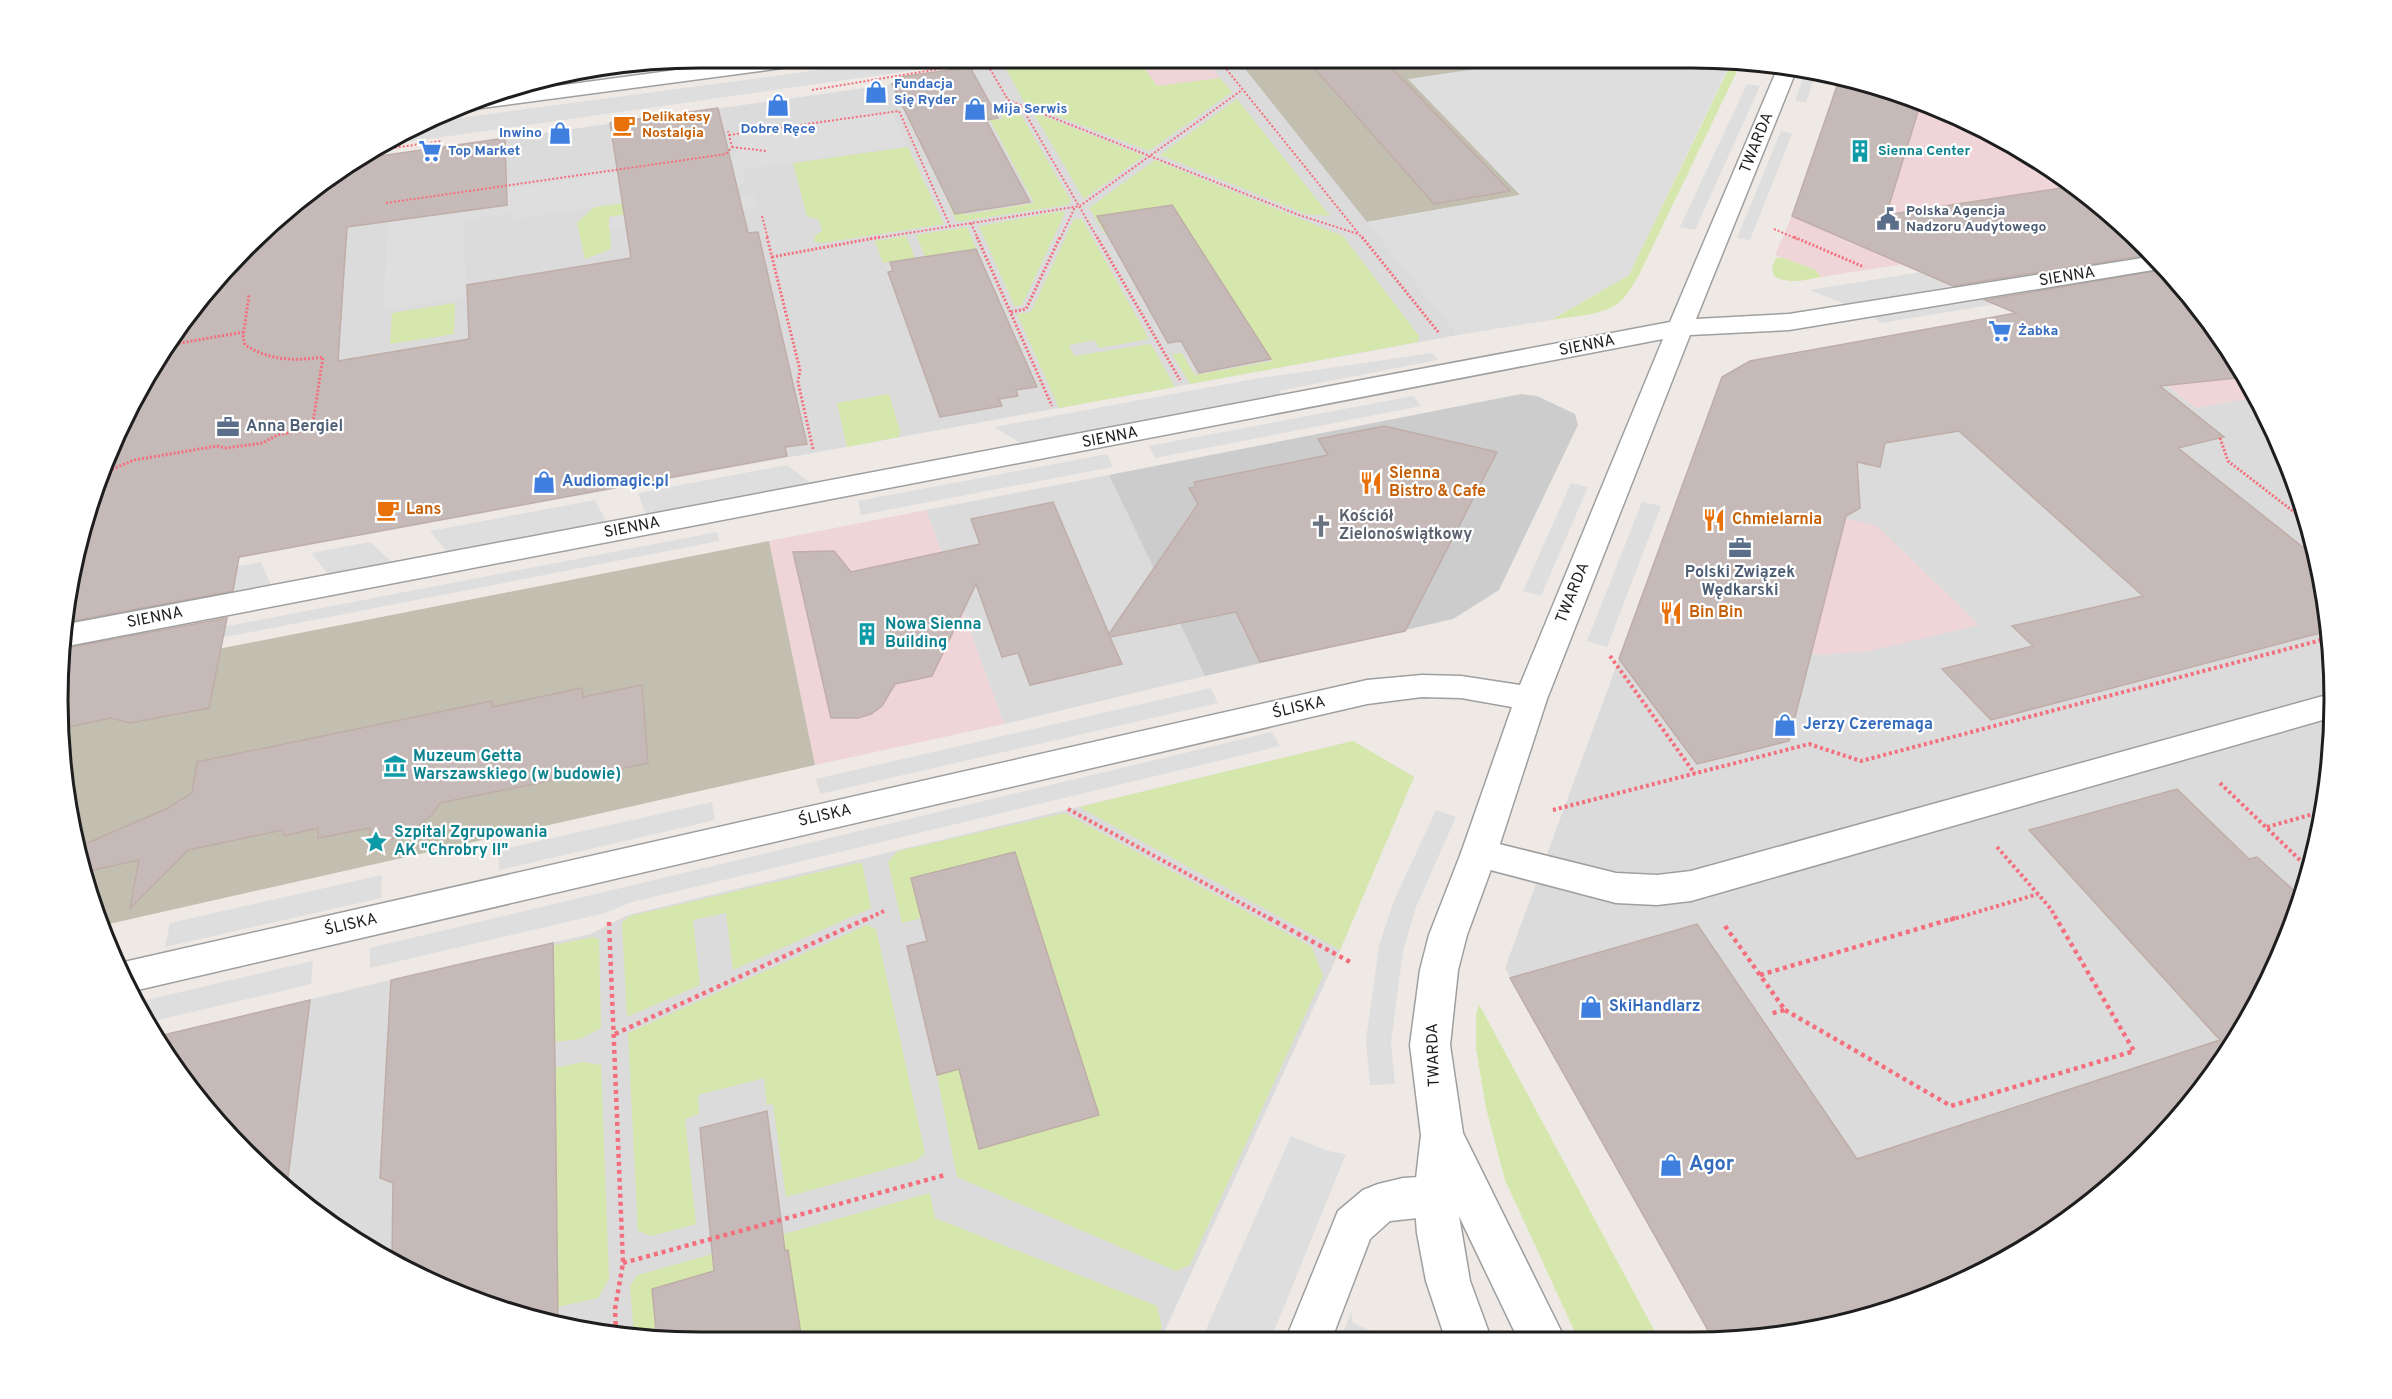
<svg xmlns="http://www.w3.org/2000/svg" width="2392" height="1399" font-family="Overpass,sans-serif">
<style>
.residential{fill:#dcdbdb}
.commercial{fill:#efd4d8}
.religious{fill:#ccc}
.construction{fill:#c3bfb0}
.grass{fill:#d5e7ac}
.parking{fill:#dedede}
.building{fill:#c6bab8;stroke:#bfada7;stroke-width:1.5}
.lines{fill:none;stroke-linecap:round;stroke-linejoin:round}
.lane-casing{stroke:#9f9f9f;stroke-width:3}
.street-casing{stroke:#9f9f9f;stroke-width:3}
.path-far3{stroke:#f46f7d;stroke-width:2;stroke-dasharray:2 2;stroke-linecap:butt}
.path-far2{stroke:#f46f7d;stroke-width:3;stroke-dasharray:2 2;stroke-linecap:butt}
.path-far1{stroke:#f46f7d;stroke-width:4;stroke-dasharray:3 3;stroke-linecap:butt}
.path{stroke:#f46f7d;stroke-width:4.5;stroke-dasharray:4 4;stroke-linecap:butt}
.lane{fill:#fff;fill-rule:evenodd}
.street{fill:#fff;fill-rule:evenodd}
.labels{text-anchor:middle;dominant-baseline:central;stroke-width:4.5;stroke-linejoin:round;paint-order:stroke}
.far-shop-label{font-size:14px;font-weight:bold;fill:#366cbe;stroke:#fff;text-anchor:start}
.far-food-label{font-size:14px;font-weight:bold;fill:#c56008;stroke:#fff;text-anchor:start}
.far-culture-label{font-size:14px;font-weight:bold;fill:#0d838f;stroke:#fff;text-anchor:start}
.far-service-label{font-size:14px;font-weight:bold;fill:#4e5e75;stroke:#fff;text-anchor:start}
.street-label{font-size:16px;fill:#1e1e1e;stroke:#fff}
.service-label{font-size:16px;font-weight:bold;fill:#4e5e75;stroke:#fff;text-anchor:start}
.food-label{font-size:16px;font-weight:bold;fill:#c56008;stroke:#fff;text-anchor:start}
.shop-label{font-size:16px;font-weight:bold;fill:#366cbe;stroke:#fff;text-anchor:start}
.worship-label{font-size:16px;font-weight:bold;fill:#5b616d;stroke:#fff;text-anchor:start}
.culture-label{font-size:16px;font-weight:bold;fill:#0d838f;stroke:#fff;text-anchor:start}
.near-shop-label{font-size:20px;font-weight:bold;fill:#366cbe;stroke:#fff;text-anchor:start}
.rim{fill:none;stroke:#1e1e1e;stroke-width:3}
</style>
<rect width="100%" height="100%" fill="#eee9e4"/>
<!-- residential -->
<path class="residential" d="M1238,60L1458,335L68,589L79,533L123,416L165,342L245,245L309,190L359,159L900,83L899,77L998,61Z
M2066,306L2196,408L2256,397L2286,453L2323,574L2335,699L2323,825L2286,945L2227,1056L2147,1154L1714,1341L1505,968L1619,659L1811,653L1821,655L1870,651L1788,505L1711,413L1722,377L1750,361Z
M1109,475L1205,676L1004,724L926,510Z
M1353,741L1414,777L1340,950L1160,1341H657L559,1321L558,1307L493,1308L343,1234L216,1123L155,1037L460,963L591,934L628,915Z"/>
<!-- commercial -->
<path class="commercial" d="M1207,60L1220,78L1157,86L1139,61Z
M1840,79L1899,91L2049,165L2127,229L1821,277L1816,270L1775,255L1792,216Z
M2066,306L2227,342L2256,397L2196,408Z
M1787,505L1877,526L1979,625L1870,651L1821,655L1758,639Z
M926,510L1004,724L815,765L769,541Z"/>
<!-- religious -->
<path class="religious" d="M1521,394L1537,396L1575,414L1578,425L1499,590L1453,619L1205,676L1109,475Z"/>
<!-- construction -->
<path class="construction" d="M1543,59L1520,195L1367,222L1238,60Z
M769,541L815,765L100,926L69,825L58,741L60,680Z"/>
<!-- grass -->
<path class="grass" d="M1002,61H1139L1157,86L1220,78L1232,92L1149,151L1025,104Z
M1730,66L1739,67L1638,277C1632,286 1626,298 1617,304C1600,316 1572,316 1551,320L1629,275Z
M1237,99L1330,216L1306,214L1160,155Z
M1011,111L1020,113L1071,201L1067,205L957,222L947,200L955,198L964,215L1034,203L990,120L1003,119L1000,113Z
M1033,112L1144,156L1084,199Z
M908,147L944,224L823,243L815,242L814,236L822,231L819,220L807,216L793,163Z
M1155,160L1343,236L1419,336L1418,342L1190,384L1172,354L1182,353L1195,375L1272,361L1172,205L1107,215L1116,232L1105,234L1089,208Z
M632,202V214L609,217L611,249L585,259L577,223L594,207Z
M1062,211L1065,213L1022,305L1015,307L979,226Z
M1074,219H1082L1149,339L1099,348L1095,340L1069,345L1074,356L1151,344L1175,387L1059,408L1017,314L1031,312Z
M967,227L984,266L977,267L969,259L965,250L925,257L916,235Z
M906,236L915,258L883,263L875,241Z
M1781,257L1816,270L1821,277C1805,280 1789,285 1774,276L1772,269L1775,259Z
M455,303L454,334L390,344L392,313Z
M889,394L900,431L899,437L847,447L837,403Z
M1353,741L1414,777L1340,950L1079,807Z
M1065,813L1312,947L1323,976L1190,1265L1176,1271L957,1177L937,1075L959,1069L979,1149L1099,1114L1015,852L911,878L921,918L902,923L888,862L898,851Z
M858,863H862L871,908L733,970L726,913L693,920L700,985L627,1017L622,922L630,916Z
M867,925L876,929L925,1153L916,1161L786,1197L773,1104L767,1105L764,1078L698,1095L699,1114L685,1119L696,1224L651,1236L638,1231L628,1033Z
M593,937L599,939L601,1028L580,1039L555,1042L554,945Z
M1479,1004L1660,1341H1579L1505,1180L1486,1108L1476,1048V1015Z
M583,1062L601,1065L609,1279L598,1298L558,1307L555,1068Z
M930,1193L935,1218L1157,1306L1162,1327L1155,1341H802L788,1250L652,1289L657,1340L634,1336L630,1285L638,1275Z"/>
<!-- parking -->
<path class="parking" d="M1733,58L1629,275L1551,320L1458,335L1367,222L1520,195L1408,79L1543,59Z
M630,62H713L490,92L597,67Z
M880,62H973L379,146L414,124Z
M1805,72L1816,74L1806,102L1795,101Z
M1747,84L1760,86L1695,230L1680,227Z
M892,113L907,146L742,170L746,184L512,220L511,213L464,220L466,297L383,310L389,206L725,157L734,155L741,148L737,135Z
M1781,131L1792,134L1750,240L1737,238Z
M754,195L758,207L609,230V217Z
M2042,253L2061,268L1845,304L1809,290Z
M2026,292L2033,298L1881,323L1873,317Z
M1432,353L1438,360L1278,391L1285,395L1022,444L994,427L1254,379Z
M1413,396L1421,406L1155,458L1149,446Z
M1107,454L1113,467L861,515L858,501Z
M787,465L812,484L646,515L638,493Z
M1571,483L1588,487L1541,596L1523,591Z
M595,500L607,523L447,552L430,531Z
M1642,502L1661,506L1607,647L1587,641Z
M717,532L719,541L61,669V658Z
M370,542L393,563L329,575L311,553Z
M261,562L271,585L62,625L66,598Z
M1211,688L1218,703L820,794L816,779Z
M1272,732L1280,746L632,902L605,913L370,968V948Z
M712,802L715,820L499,870V850Z
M1436,810L1456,817L1416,907L1403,951L1391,1042L1395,1084L1370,1085L1366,1040L1379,946L1393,903Z
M382,875L381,898L165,947L170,923Z
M313,961L311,984L145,1023L134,1003Z
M1291,1136L1328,1151L1346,1154L1270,1341H1201Z
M1351,1312L1353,1323L1394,1341H1340Z"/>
<!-- building -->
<path class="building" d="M1307,60H1384L1510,191L1434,204Z
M970,67L998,118L986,120L1030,202L955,214L892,84L901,83L899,77Z
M1859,83L1899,91L1921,102L1886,215L2075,186L2147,245L2154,254L1953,286L1792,216L1837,86Z
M718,108L748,233L758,232L807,444L785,447L787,456L239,557L233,591L62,623L79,533L123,416L165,342L188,315L245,245L309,190L359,159L505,138L507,205L347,227L338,361L469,339L467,285L631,258L610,123Z
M1172,205L1271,359L1199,373L1181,341L1168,343L1097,216Z
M976,249L1037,387L1016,390L1018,396L999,399L1002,406L940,417L888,272L893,271L890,262Z
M2167,269L2227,342L2245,377L2160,386L2224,437L2178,448L2318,559L2323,574L2328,631L1991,720L1942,669L2033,646L2012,626L2143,596L1959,431L1885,443L1880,467L1857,462L1860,508L1846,516L1789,741L1697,764L1619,659L1722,377L1750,361L2016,313L1985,300Z
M1384,426L1497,452L1405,631L1260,662L1236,612L1110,637L1122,664L1030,685L1018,653L1002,657L976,584L932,676L895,684L882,706L871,714L858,718H831L793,552L834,551L851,572L980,544L971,519L1053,502L1109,634L1198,504L1189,488L1196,487L1194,482L1328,455L1318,439Z
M227,618L209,708L130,723L111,718L59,729L61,649Z
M642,685L648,763L588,776V773L440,803L432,815L406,835L369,844L370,828L318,838V828L284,836L283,830L188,850L130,908L139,860L84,872L76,848L166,809L192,793L197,762L492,701V707L582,688L583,697Z
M2177,789L2249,859L2257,857L2301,897L2286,945L2227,1056L2147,1154L2014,1256L1899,1308L1735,1341H1714L1510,978L1697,924L1857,1159L2220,1040L2029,830Z
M1015,852L1099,1115L979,1149L959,1069L937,1075L907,946L927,941L911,878Z
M553,943L555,1068L558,1321L493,1308L392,1258L393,1183L380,1178L391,980Z
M310,1000L287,1185L216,1123L155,1037Z
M767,1111L785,1251L788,1250L802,1341L657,1340L652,1289L714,1271L700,1128Z"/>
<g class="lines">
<!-- lane casing -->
<g class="lane-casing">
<path id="lane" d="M2334,693L2333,717L1691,901L1657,905L1616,903L1479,867L1466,863L1461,853L1466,843L1479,839L1616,873L1657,875L1691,871Z
M1436,1176L1451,1182L1458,1196L1451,1210L1436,1216L1390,1221L1370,1239L1331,1341H1285L1338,1211L1363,1190L1378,1184L1403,1178Z"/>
</g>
<!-- street casing -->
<g class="street-casing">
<path id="street" d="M736,62H792L789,66L782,68L459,111L451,109L482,96Z
M1778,67L1796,71L1696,319L1789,314L2155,256L2165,268L1789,330L1690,335L1547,699L1497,853L1467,935L1458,970L1450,1045L1463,1133L1566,1341H1519L1459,1216L1470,1281L1492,1341H1446L1426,1281L1417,1233L1414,1196L1421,1135L1410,1045L1420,970L1429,935L1461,853L1512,707L1461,698L1422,697L1367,704L129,992L115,964L1367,680L1422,675L1461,676L1520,685L1663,339L62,647V625L1670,322Z"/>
</g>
<!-- path-far3 -->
<path class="path-far3" d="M1186,60L1190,64L1218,60
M1219,60L1363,239
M986,62L1008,100L1299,215L1358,234
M1827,83L1845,80
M812,90L987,61
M1021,106L1098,239
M729,135L899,111L950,226
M732,147L766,151
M371,151L442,141
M386,203L726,154L732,147L728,131
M762,216L768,239
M971,223L978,239
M1774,229L1797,239
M259,239L260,232
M870,239L1080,206L1242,90
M1060,239L1075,207"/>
<!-- path-far2 -->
<path class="path-far2" d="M767,237L800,370L798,382L813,449
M977,237L1052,406
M1097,237L1180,380
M1362,237L1439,333
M1794,237L1864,267
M257,250L259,237
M772,257L880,237
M1011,312L1026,309L1060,237
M163,346L244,332
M2220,438L2228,461L2307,522
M101,474L134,460L217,446L226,448L263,443L277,435L312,429L323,357C294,361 271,361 245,345L243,337L249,295"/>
<!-- path-far1 -->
<path class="path-far1" d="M1610,656L1695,774
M2220,783L2303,863L2310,866
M1068,809L1272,920
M1553,810L1809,744L1861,761L2329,638
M2267,827L2324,811
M1997,847L2051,909L2057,920
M865,920L886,910
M1950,920L2038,894"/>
<!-- path -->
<path class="path" d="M1269,918L1352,963
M609,922L623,1263L615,1309L616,1332
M1725,926L1785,1010L1769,1014
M1760,975L1955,918
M1785,1010L1951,1106L2134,1051L2056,918
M615,1034L868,918
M623,1263L945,1175"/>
<!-- lane -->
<use href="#lane" class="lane"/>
<!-- street -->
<use href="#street" class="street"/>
</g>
<!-- icons -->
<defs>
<g id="shop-bare" transform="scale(1.8)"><path d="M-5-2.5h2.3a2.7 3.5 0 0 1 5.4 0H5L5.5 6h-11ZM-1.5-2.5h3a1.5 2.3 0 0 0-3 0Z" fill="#3f7fe0" stroke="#fff" stroke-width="2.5" paint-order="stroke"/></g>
<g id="cafe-bare" transform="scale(1.8)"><path d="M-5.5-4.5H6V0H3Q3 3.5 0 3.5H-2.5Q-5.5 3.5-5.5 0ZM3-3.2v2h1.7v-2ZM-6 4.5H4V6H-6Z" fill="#e8710a" stroke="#fff" stroke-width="2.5" paint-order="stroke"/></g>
<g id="supermarket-bare" transform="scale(1.8)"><path d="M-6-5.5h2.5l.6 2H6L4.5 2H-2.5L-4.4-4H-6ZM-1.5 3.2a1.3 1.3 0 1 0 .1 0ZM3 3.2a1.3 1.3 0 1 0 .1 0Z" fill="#3f7fe0" stroke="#fff" stroke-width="2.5" paint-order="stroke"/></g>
<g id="building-bare" transform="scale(1.8)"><path d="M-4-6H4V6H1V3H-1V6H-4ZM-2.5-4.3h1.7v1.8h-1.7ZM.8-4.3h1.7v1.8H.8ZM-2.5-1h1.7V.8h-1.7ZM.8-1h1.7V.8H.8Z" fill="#0f9aa8" stroke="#fff" stroke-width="2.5" paint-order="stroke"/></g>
<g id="civic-bare" transform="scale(1.8)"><path d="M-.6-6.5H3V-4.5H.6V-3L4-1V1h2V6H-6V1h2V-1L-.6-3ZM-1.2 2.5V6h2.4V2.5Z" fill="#5c6f8a" stroke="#fff" stroke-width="2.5" paint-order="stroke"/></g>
<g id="office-bare" transform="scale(1.8)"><path d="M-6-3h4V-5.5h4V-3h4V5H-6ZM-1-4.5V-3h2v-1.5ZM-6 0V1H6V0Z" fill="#5c6f8a" stroke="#fff" stroke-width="2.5" paint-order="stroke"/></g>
<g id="restaurant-bare" transform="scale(1.8)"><path d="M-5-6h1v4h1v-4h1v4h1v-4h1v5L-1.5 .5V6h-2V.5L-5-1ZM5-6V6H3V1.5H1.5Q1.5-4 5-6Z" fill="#e8710a" stroke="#fff" stroke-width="2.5" paint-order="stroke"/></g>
<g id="church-bare" transform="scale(1.8)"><path d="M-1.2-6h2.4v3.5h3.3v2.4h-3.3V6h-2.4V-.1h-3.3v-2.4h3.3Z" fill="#6b7280" stroke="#fff" stroke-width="2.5" paint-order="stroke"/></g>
<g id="museum-bare" transform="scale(1.8)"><path d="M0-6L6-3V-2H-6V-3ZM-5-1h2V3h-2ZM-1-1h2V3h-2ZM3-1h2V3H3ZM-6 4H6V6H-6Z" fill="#0f9aa8" stroke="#fff" stroke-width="2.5" paint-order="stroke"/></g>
<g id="sight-bare" transform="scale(1.8)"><path d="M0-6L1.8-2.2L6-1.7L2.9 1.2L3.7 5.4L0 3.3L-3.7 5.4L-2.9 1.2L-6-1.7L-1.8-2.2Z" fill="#0f9aa8" stroke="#fff" stroke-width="2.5" paint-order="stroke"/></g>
</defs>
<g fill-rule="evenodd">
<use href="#shop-bare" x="876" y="92"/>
<use href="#shop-bare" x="778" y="105"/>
<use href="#shop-bare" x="975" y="109"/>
<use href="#cafe-bare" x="624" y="125"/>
<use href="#shop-bare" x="560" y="133"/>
<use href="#supermarket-bare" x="430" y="151"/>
<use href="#building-bare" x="1860" y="151"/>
<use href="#civic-bare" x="1888" y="219"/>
<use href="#supermarket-bare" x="2000" y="331"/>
<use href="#office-bare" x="228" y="427"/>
<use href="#shop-bare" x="544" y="482"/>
<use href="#restaurant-bare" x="1371" y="483"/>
<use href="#cafe-bare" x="388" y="510"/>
<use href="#restaurant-bare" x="1714" y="520"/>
<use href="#church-bare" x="1321" y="526"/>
<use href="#office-bare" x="1740" y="548"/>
<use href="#restaurant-bare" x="1671" y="613"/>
<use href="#building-bare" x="867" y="634"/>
<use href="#shop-bare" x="1785" y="725"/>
<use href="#museum-bare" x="395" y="766"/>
<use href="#sight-bare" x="376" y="842"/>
<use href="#shop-bare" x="1591" y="1007"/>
<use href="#shop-bare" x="1671" y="1165"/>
</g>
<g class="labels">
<!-- far-shop labels -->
<g class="far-shop-label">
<text x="894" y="84">Fundacja<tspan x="894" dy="16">Się Ryder</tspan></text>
<text x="993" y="109">Mija Serwis</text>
<text x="778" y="129" text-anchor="middle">Dobre Ręce</text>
<text x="542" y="133" text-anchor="end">Inwino</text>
<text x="448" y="151">Top Market</text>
<text x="2018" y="331">Żabka</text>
</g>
<!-- far-food labels -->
<g class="far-food-label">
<text x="642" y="117">Delikatesy<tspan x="642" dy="16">Nostalgia</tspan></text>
</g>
<!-- far-culture labels -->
<g class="far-culture-label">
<text x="1878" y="151">Sienna Center</text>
</g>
<!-- far-service labels -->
<g class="far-service-label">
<text x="1906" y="211">Polska Agencja<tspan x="1906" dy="16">Nadzoru Audytowego</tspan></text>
</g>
<!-- street labels -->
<g class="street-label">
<text transform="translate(1757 143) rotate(-68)">TWARDA</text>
<text transform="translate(2067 277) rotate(-9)">SIENNA</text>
<text transform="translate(1587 346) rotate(-11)">SIENNA</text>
<text transform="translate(1110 438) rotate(-11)">SIENNA</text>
<text transform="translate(632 528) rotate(-11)">SIENNA</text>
<text transform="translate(1573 593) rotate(-68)">TWARDA</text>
<text transform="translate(155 618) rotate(-11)">SIENNA</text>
<text transform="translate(1299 708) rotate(-13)">ŚLISKA</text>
<text transform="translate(825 816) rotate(-13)">ŚLISKA</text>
<text transform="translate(351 925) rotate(-13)">ŚLISKA</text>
<text transform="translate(1434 1055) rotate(-92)">TWARDA</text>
</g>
<!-- service labels -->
<g class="service-label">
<text x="246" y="427">Anna Bergiel</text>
<text x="1740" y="573" text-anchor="middle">Polski Związek<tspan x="1740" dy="18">Wędkarski</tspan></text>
</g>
<!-- food labels -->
<g class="food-label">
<text x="1389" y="474">Sienna<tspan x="1389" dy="18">Bistro &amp; Cafe</tspan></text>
<text x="406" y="510">Lans</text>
<text x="1732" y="520">Chmielarnia</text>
<text x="1689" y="613">Bin Bin</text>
</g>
<!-- shop labels -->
<g class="shop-label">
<text x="562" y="482">Audiomagic.pl</text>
<text x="1803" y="725">Jerzy Czeremaga</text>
<text x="1609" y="1007">SkiHandlarz</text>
</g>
<!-- worship labels -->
<g class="worship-label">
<text x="1339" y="517">Kościół<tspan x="1339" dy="18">Zielonoświątkowy</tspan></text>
</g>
<!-- culture labels -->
<g class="culture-label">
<text x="885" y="625">Nowa Sienna<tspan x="885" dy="18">Building</tspan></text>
<text x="413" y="757">Muzeum Getta<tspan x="413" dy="18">Warszawskiego (w budowie)</tspan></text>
<text x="394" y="833">Szpital Zgrupowania<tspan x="394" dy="18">AK "Chrobry II"</tspan></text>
</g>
<!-- near-shop labels -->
<g class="near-shop-label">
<text x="1689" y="1165">Agor</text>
</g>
</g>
<!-- crop -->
<path d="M0 0H2392V1399H0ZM700 68H1692A632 632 0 0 1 2324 700V700A632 632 0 0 1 1692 1332H700A632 632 0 0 1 68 700V700A632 632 0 0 1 700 68Z" fill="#fff" fill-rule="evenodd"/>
<path class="rim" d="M700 68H1692A632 632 0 0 1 2324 700V700A632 632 0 0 1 1692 1332H700A632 632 0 0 1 68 700V700A632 632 0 0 1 700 68Z"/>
</svg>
